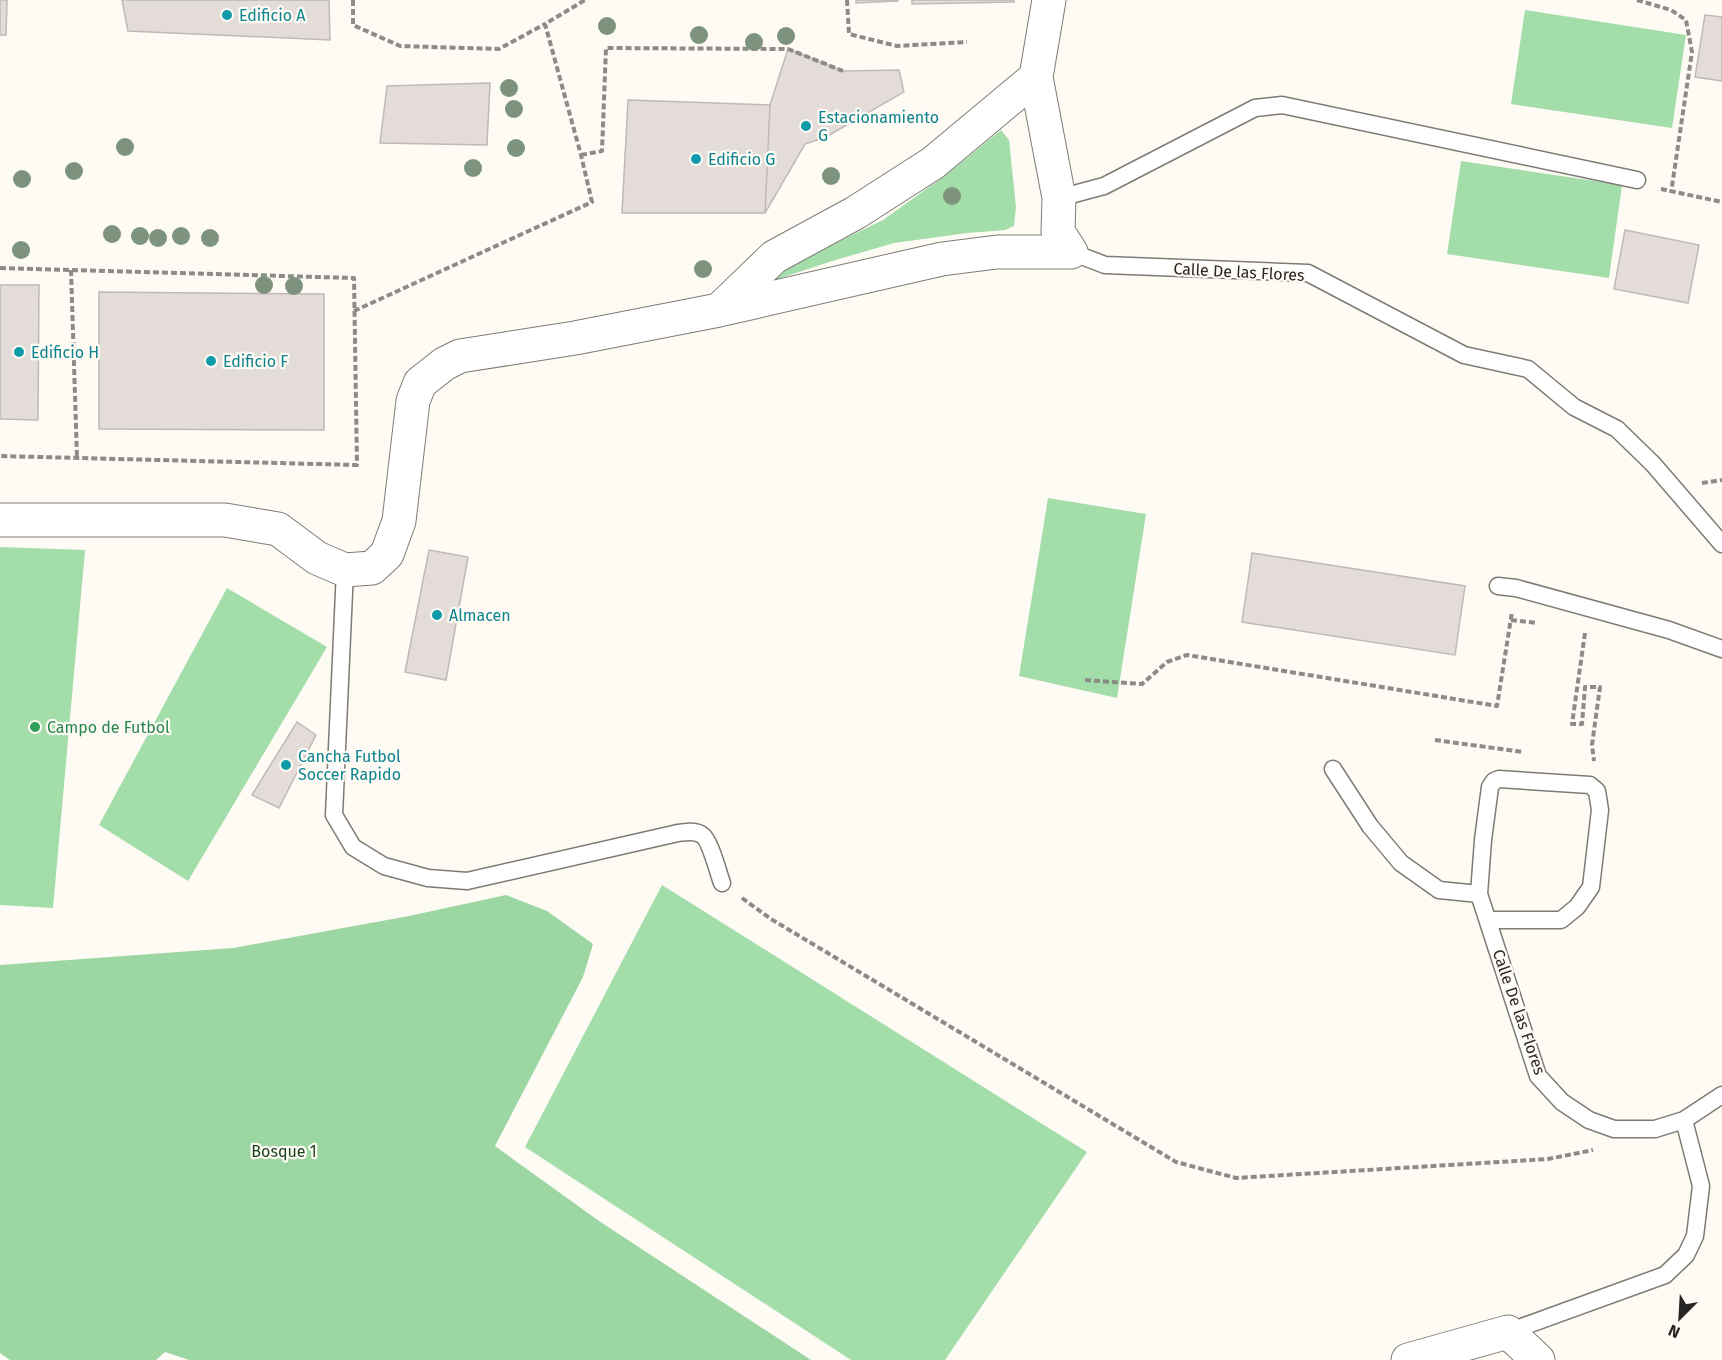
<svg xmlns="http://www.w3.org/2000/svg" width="1722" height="1360" font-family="'Fira Sans',sans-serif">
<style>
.green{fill:#a3dda9}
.forest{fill:#9cd7a3}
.building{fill:#e3dcd8;stroke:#c0b9b5;stroke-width:1.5}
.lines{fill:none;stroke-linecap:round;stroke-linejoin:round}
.service-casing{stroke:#7e7b75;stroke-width:19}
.minor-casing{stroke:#7e7b75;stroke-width:35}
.path{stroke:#8d8b87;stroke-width:4;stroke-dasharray:6 3;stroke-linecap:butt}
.service{stroke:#fff;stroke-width:16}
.minor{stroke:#fff;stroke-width:33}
.tree{fill:#7e937e}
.culture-dot{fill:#0f9aa8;stroke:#fefaf4;stroke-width:2}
.leisure-dot{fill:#2e9e5b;stroke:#fefaf4;stroke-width:2}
.labels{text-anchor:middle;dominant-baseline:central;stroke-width:4.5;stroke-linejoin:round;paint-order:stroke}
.culture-label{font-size:16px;fill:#0d838f;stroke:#fefaf4;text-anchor:start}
.street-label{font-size:16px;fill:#272624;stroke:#fefaf4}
.leisure-label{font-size:16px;fill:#27864d;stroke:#fefaf4;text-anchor:start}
.park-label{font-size:16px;fill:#153f1d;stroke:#fefaf4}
</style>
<rect width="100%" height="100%" fill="#fefaf4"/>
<!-- green -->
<path class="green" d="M1525,10L1686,35L1672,128L1511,104Z
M1001,130L1009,140L1016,207L1014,226L1005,230L967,233L894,243L829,262L757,286L780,266L836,243L883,220L946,175Z
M1461,161L1622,185L1609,278L1447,254Z
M1048,498L1146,514L1117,698L1019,676Z
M0,547L85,550L53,908L0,905Z
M227,588L327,647L188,881L99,825Z
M662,885L1087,1152L945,1360H851L525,1147Z"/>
<!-- forest -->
<path class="forest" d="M506,895L547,911L593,944L583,977L495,1146L599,1221L811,1360H189L165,1352L156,1360H10L0,1353V965L233,948L409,916Z"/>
<!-- building -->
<path class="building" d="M0,0H7L6,35H0Z
M122,0H329L330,40L128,31Z
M856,0H898V1L856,3Z
M912,0H1014V2L912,4Z
M1705,15L1722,17V81L1695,77Z
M788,49L843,71L899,70L904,92L826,137L805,144L765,213L770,105Z
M490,83L487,145L380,143L387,86Z
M628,100L770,105L765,213H622Z
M1625,230L1699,245L1688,303L1614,289Z
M0,285H39L38,420L0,419Z
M99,292L324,294V430L99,429Z
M429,550L468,557L446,680L405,672Z
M1252,553L1465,586L1455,655L1242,622Z
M297,722L316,735L279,808L252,795Z"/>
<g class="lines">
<!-- service casing -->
<g class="service-casing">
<path id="service" d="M1059,198L1104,186L1255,108L1282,105L1637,180
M1071,252L1105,265L1308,273L1464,355L1528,369L1574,407L1617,429L1653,464L1722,544
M345,570L334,815L353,847L384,866L428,878L467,881L678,833C686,832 695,830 702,835C710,840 718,872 722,883
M1498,586L1516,588L1669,630L1722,649
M1333,769L1370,826L1401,863L1439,890L1479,894
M1488,920H1561L1577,907L1591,887L1600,810L1597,791L1590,785L1499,779L1494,781L1490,787L1483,840L1479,894L1538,1076L1562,1102L1589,1120L1614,1129H1655L1684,1120L1722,1095
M1508,1332L1665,1275L1686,1255L1695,1236L1701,1186L1684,1120"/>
</g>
<!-- minor casing -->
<g class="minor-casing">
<path id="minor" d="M1049,0L1036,77L1059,198L1058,232L1071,252
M719,310L774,257L855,213L933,163L1036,77
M0,520H225L278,529L317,558L345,570L372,568L387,554L399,521L413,401L420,383L444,364L460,356L575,338L719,310L942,259L997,252H1071
M1408,1360L1508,1332L1538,1360"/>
</g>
<!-- path -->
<path class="path" d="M353,0V25L400,46L499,49L545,24
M847,0L849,34L897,46L967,42
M1637,0L1671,10L1686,20L1692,52L1671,193
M581,155L602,151L606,48L788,49L843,71
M1661,189L1722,202
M0,268L354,278L357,465L0,456
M71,270L77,458
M354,311L592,202L581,155L545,24L585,0
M1702,483L1722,480
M1511,620L1537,623
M1585,633L1572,724H1582L1585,687H1600L1592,745L1594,761
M1085,680L1142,684L1167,662L1187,655L1497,706L1512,612
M1435,740L1523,752
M742,898L771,919L1176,1162L1236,1178L1548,1159L1593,1150"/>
<!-- service -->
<use href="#service" class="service"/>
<!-- minor -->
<use href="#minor" class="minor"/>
</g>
<!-- trees -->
<g class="tree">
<circle cx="607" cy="26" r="9"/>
<circle cx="699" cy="35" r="9"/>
<circle cx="786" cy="36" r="9"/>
<circle cx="754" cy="42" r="9"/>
<circle cx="509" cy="88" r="9"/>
<circle cx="514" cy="109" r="9"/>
<circle cx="125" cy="147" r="9"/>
<circle cx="516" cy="148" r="9"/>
<circle cx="473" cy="168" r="9"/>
<circle cx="74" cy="171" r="9"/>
<circle cx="831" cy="176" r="9"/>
<circle cx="22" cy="179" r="9"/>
<circle cx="952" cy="196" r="9"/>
<circle cx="112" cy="234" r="9"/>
<circle cx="140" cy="236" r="9"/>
<circle cx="181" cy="236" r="9"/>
<circle cx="158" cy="238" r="9"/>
<circle cx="210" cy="238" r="9"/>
<circle cx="21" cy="250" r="9"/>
<circle cx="703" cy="269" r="9"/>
<circle cx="264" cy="285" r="9"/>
<circle cx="294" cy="286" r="9"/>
</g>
<!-- markers -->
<g class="culture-dot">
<circle cx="227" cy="15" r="6"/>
<circle cx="806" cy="126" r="6"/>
<circle cx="696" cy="159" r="6"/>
<circle cx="19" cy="352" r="6"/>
<circle cx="211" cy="361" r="6"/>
<circle cx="437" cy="615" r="6"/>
<circle cx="286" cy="765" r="6"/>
</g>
<circle class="leisure-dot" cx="35" cy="727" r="6"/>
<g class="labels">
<!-- culture labels -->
<g class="culture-label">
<text x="239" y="15">Edificio A</text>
<text x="818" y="117">Estacionamiento<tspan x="818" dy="18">G</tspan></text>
<text x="708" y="159">Edificio G</text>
<text x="31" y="352">Edificio H</text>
<text x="223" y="361">Edificio F</text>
<text x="449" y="615">Almacen</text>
<text x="298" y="756">Cancha Futbol<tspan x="298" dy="18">Soccer Rapido</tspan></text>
</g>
<!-- street labels -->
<g class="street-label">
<text transform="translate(1239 272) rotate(3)">Calle De las Flores</text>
<text transform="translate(1519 1012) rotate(71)">Calle De las Flores</text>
</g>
<!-- leisure labels -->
<g class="leisure-label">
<text x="47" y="727">Campo de Futbol</text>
</g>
<!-- park labels -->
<g class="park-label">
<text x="284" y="1151">Bosque 1</text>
</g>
</g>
<!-- north arrow -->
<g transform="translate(1680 1318) rotate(204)" stroke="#fefaf4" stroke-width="4.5" paint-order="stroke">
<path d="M0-4.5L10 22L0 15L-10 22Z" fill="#272624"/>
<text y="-9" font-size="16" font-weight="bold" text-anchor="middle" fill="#272624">N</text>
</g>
</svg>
